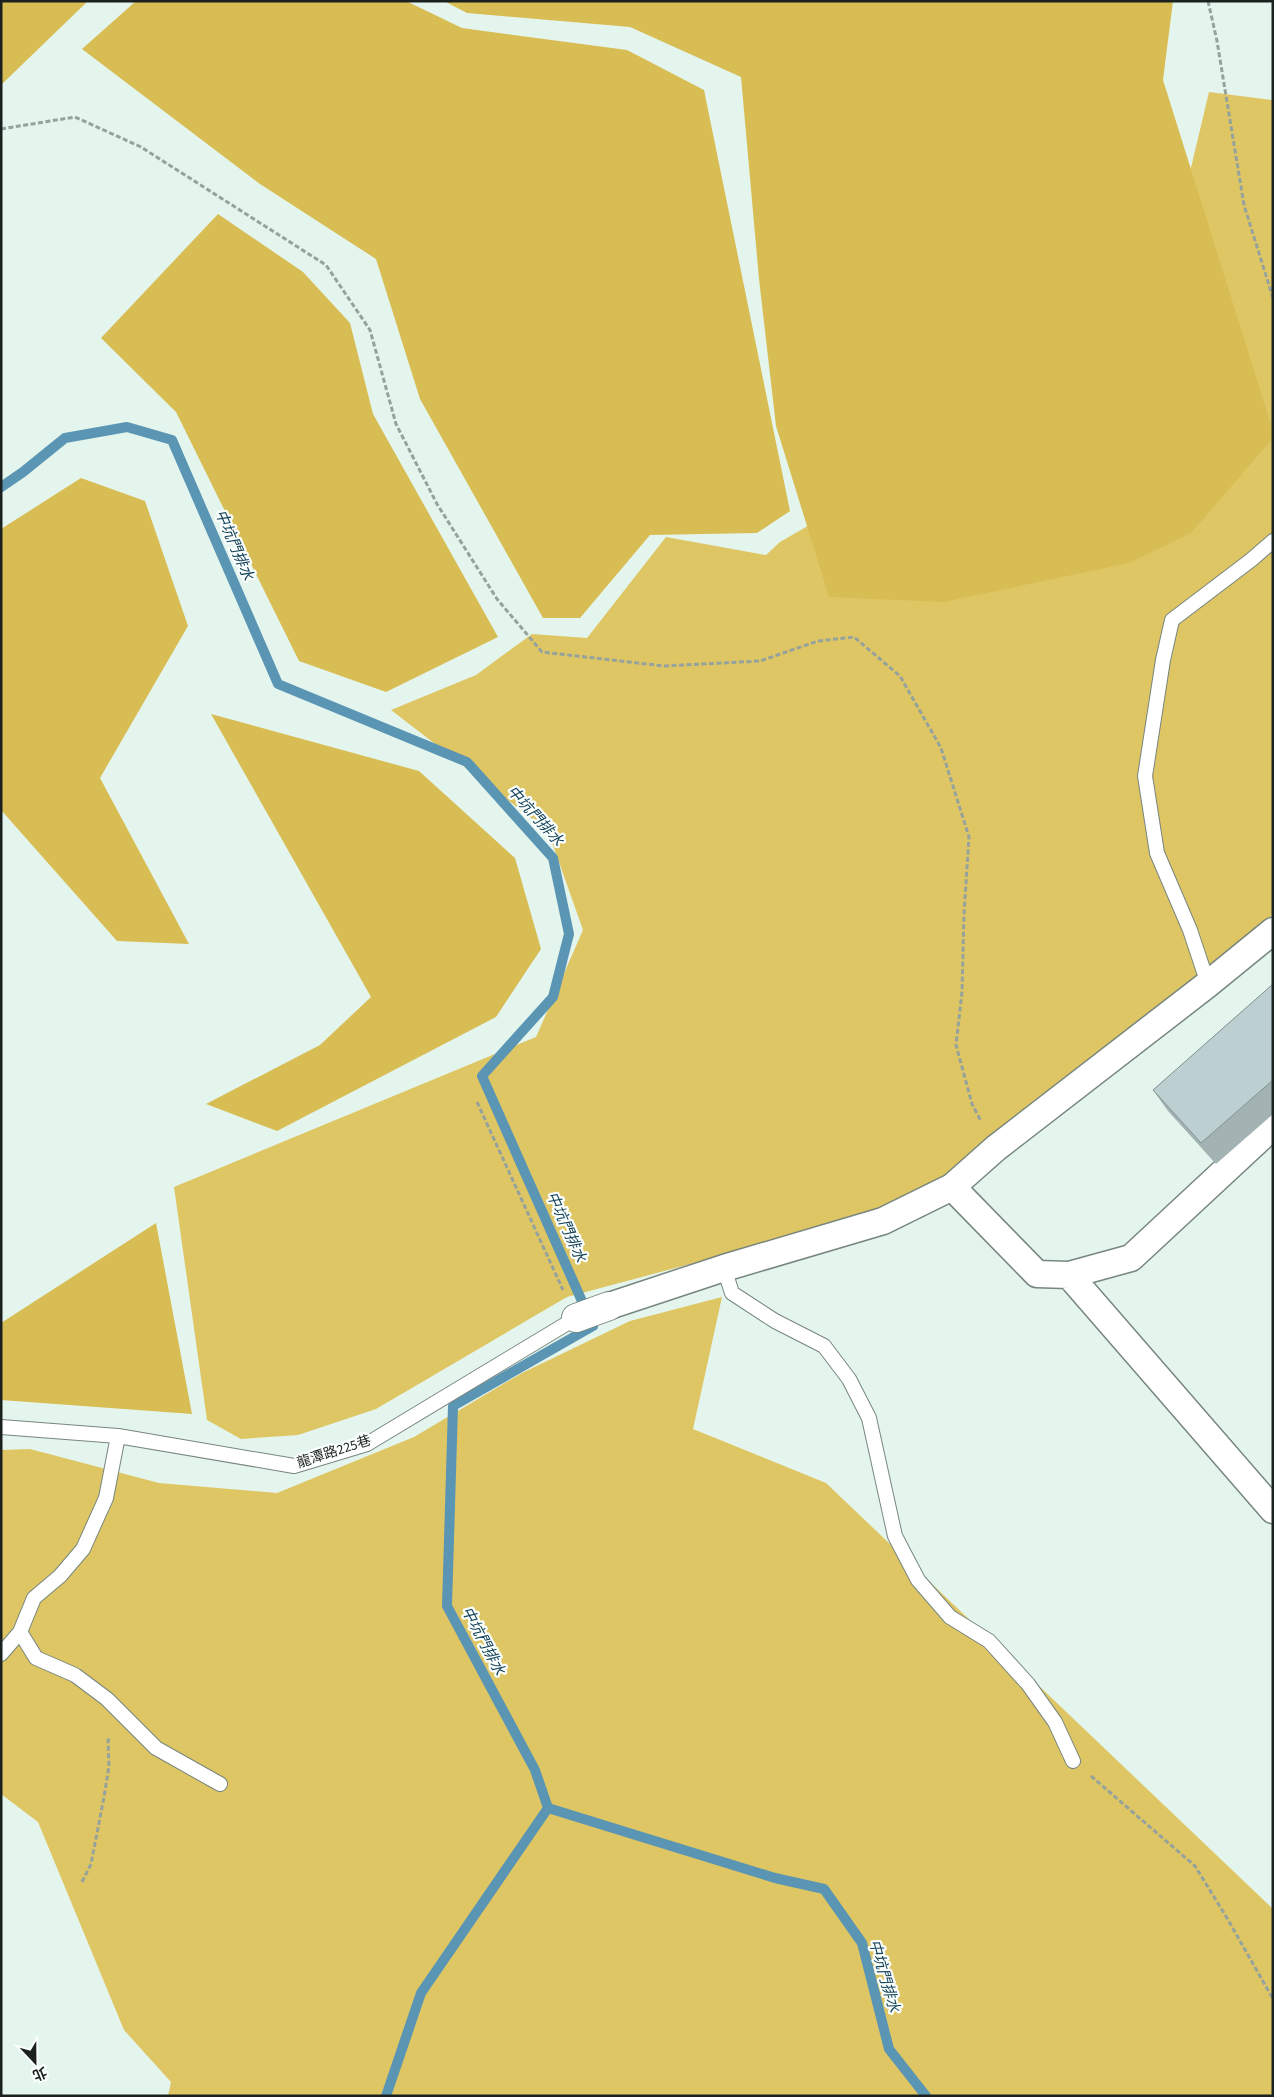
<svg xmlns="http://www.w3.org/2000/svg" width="1274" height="2097" font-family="'Source Sans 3','Noto Sans TC',sans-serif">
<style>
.green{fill:#dfc664}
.forest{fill:#d8bd54}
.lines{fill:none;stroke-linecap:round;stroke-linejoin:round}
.stream{stroke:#5a95b4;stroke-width:10}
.lane-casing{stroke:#77867e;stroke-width:16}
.street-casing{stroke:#77867e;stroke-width:29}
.secondary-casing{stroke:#77867e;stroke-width:30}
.path{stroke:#96a29c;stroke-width:3;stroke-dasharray:5 2.5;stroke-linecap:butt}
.lane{stroke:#fff;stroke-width:14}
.street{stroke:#fff;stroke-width:26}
.secondary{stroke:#fff;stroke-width:28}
.wall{fill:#a3b3b4}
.building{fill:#bdd0d1;stroke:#849292}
.labels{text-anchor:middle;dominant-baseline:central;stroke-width:4.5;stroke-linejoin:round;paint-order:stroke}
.street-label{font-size:14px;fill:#1b211e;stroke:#fbfffd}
.water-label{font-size:15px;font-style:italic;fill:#15435a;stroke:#fbfffd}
</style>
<rect width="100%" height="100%" fill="#e4f5ed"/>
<!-- green -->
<path class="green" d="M1209,92L1273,100V910L1265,938L906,1213L724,1255L567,1297L376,1409L298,1435L241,1439L207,1420L174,1187L536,1037L583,930L548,831L391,710L476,675L532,634L587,638L666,537L766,555L780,542L908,468L1127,437Z
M722,1297L693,1429L826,1483L1273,1909V2096H168L171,2082L124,2030L38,1822L1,1794V1450L30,1449L159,1483L277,1493L414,1437L522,1373L630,1321Z"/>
<!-- forest -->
<path class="forest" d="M1,1H88L1,85Z
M136,1H406L462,28L627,50L704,90L790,511L757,533L650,535L580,618H543L420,399L376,259L260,184L82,49Z
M444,1H1173L1163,80L1273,431V438L1191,533L1129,563L944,602L829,597L776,426L759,279L741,77L630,27L467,13Z
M218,214L303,272L350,323L373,414L498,637L386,692L299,661L176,412L101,338Z
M81,478L145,501L188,626L100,778L189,944L117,941L1,810V529Z
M211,714L419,771L515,858L541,949L496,1017L277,1131L206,1104L320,1045L371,997Z
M156,1223L192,1414L1,1400V1323Z"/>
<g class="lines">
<!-- stream -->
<path class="stream" d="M1,487L23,472L65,438L127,427L172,440L278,684L467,762L553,858L569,934L553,997L482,1076L593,1326L453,1406L447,1606L535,1770L548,1808L775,1878L824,1889L862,1943L889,2049L926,2096
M386,2096L421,1993L548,1808"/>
<!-- lane casing -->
<g class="lane-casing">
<path id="lane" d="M1208,984L1190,930L1157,853L1145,776L1163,660L1172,620L1251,560L1273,541
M724,1268L732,1293L775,1321L824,1346L849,1379L869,1418L895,1536L918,1580L950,1617L989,1641L1028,1684L1055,1722L1073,1761
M1,1427L118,1436L294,1466L367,1444L576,1318
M118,1436L106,1498L83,1549L60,1576L34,1598L20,1632L36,1658L75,1675L107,1699L156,1748L220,1784
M1,1654L20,1632"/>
</g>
<!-- street casing -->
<g class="street-casing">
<path id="street" d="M952,1187L1037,1274L1069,1275L1131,1258L1273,1126
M1069,1275L1273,1510
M609,1306L724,1268L883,1221L952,1187L996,1148L1208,984L1273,931"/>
</g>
<!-- secondary casing -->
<g class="secondary-casing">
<path id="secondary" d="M576,1318L609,1306"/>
</g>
<!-- path -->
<path class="path" d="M1208,1L1217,41L1244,205L1273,298
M1,129L75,117L141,147L326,265L370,330L396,424L437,504L497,599L542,652L664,666L760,661L818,641L854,637L900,676L941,748L969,837L964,914L962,992L956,1045L972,1104L981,1121
M477,1102L563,1290
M1091,1776L1195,1866L1227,1918L1273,1999
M82,1882L91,1864L104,1797L109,1766L108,1741L110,1736"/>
<!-- lane -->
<use href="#lane" class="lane"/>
<!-- street -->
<use href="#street" class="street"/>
<!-- secondary -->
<use href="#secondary" class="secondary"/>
</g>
<!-- wall -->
<path class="wall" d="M1273,984V1114L1216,1164L1168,1111L1153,1090Z"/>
<!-- building -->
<path class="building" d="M1273,984V1080L1201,1143L1153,1090Z"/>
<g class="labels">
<!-- street labels -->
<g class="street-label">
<text transform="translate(334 1452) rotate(-18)">龍潭路225巷</text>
</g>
<!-- water labels -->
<g class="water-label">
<text transform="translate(234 545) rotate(67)">中坑門排水</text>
<text transform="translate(535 816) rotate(48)">中坑門排水</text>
<text transform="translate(566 1227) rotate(66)">中坑門排水</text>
<text transform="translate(483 1641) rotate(62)">中坑門排水</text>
<text transform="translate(884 1976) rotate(74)">中坑門排水</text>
</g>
</g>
<!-- border -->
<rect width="1274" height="2097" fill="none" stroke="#1b211e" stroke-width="5"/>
<!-- north arrow -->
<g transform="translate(35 2062) rotate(158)" stroke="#fbfffd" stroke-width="4" paint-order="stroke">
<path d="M0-4L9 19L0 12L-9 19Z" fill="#1b211e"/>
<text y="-8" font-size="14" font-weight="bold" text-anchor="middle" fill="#1b211e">北</text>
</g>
</svg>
